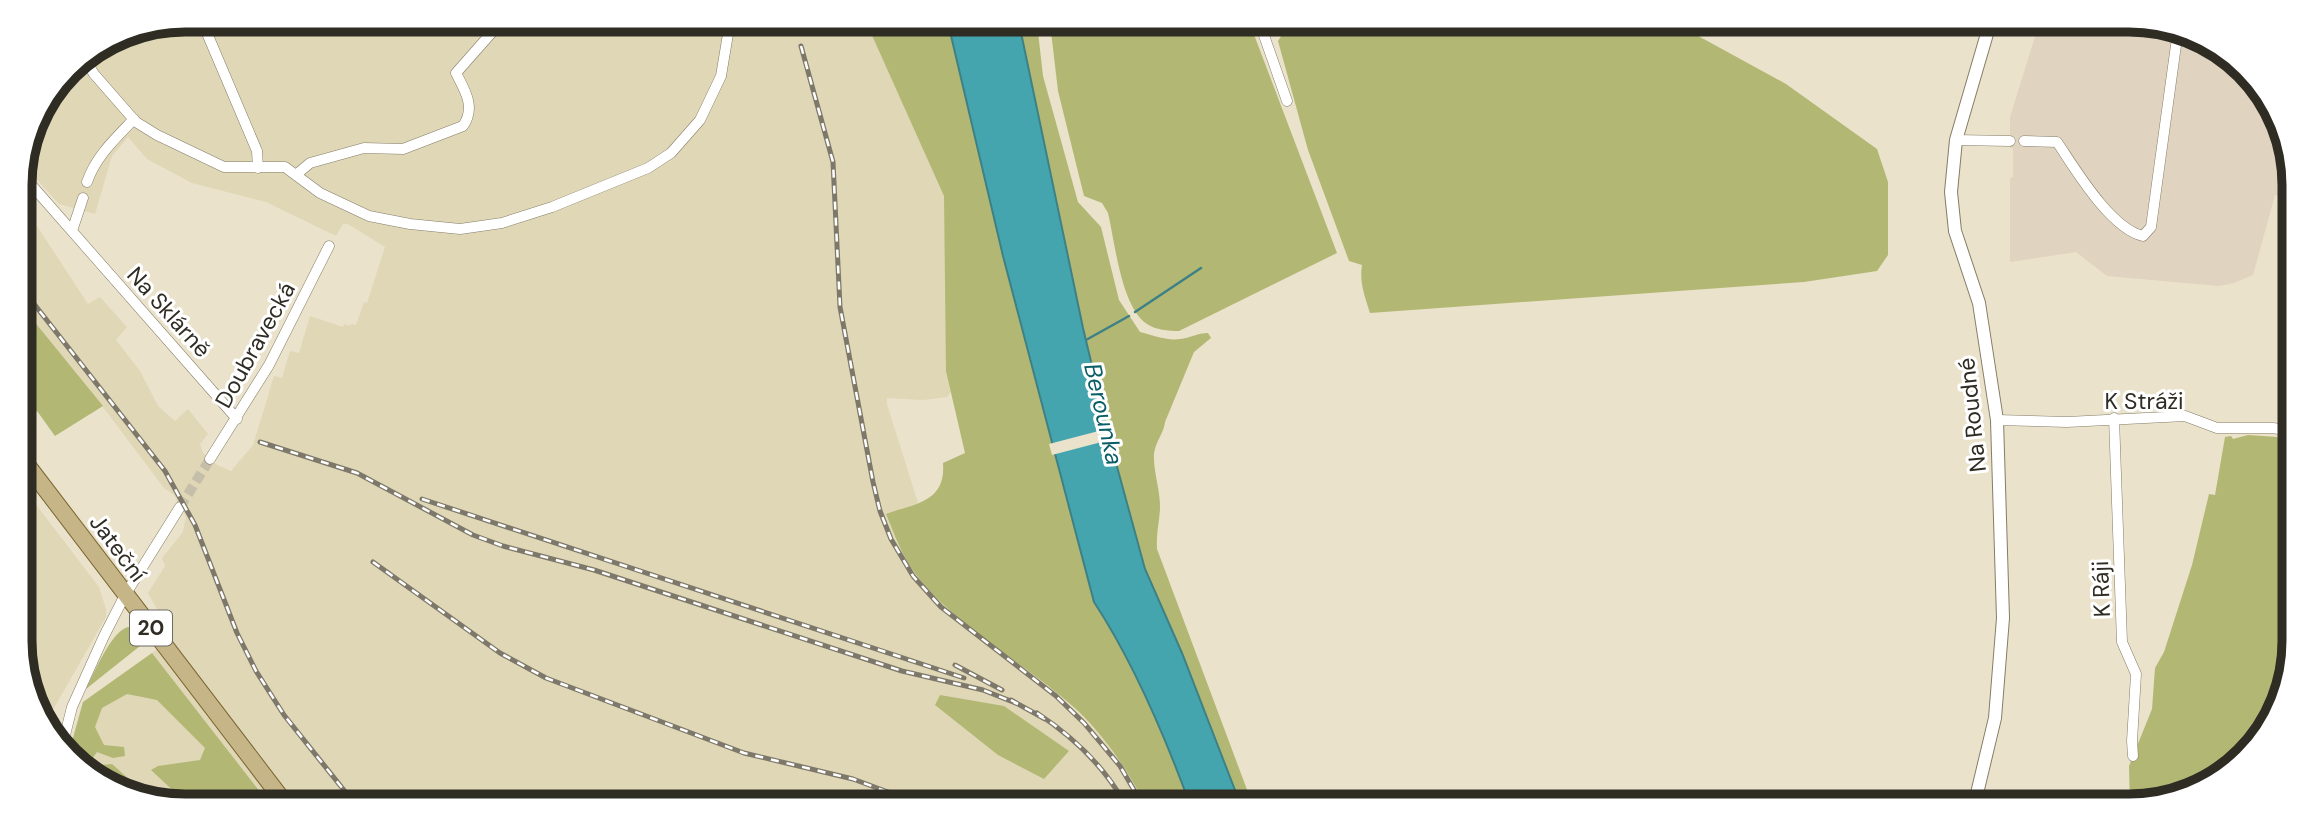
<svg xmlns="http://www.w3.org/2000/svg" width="2314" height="826" font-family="'DM Sans',sans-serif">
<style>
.built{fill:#e0d7b7}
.medical{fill:#e0d3c0}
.green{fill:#b2b874}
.water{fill:#44a5af;stroke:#3e8185;stroke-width:2}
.pier{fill:#eae2ca}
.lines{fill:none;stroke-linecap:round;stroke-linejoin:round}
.stream{stroke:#3e8185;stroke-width:2.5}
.minor-tunnel{stroke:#c5bea9;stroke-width:10;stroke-dasharray:10 5;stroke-linecap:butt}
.minor-casing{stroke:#847d67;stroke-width:11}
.tertiary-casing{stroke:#847d67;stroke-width:14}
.primary-casing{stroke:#786530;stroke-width:18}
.minor{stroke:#fff;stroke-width:10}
.tertiary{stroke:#fff;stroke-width:12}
.primary{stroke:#c5b587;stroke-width:16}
.rail-casing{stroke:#7d7869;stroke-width:5}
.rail{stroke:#fff;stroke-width:2.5;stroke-dasharray:8;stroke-linecap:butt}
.labels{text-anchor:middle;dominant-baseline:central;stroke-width:6;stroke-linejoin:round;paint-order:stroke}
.shield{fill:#fff;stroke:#6d6b65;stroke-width:2}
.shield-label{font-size:21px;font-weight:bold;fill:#2f2c23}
.street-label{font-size:23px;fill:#2f2c23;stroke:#fff}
.water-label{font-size:24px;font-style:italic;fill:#095e65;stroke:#fff}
.rim{fill:none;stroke:#2f2c23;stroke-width:9}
</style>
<rect width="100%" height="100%" fill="#eae2ca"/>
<!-- built -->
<path class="built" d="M184,19L948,23L987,186L962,377L947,397L923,400L887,398V404L918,503L886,515L896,540L914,571L1079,713L1105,741L1130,775L1144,802L131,798L68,756L83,702L152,653L169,638L159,624L157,609L148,593L165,566L162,558L183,532L186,517L174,495L164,488L106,411L20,304V200L88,304L100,297L127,327L116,340L140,371L158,406L175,421L188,409L208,434L200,444L203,453L217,465L231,471L253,445L274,376L282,378L290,351L299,353L310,316L343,327L344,324L350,326L351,324L356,325L364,302L367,303L385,247L348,224H343L336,236L266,202L192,183L147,159L128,137L112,156L95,214L59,204L22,163L36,111L75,60L121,32Z
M21,485L99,587L106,609V617L54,708L43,716L22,674Z"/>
<!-- medical -->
<path class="medical" d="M2038,27L2183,28L2254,76L2293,162V198L2275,195L2253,275L2234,283L2219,286L2107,276L2076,252L2010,262V178L2013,177V148H2010V117Z"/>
<!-- green -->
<path class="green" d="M866,22L944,23L949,29L1003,256L1094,602C1134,663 1163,734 1189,802H1144C1127,769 1105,737 1078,711C1026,663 957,629 914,572C902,555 894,534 886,514C916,503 946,502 943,463L965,453L946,371L944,196Z
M1019,23H1037L1043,76L1078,202L1101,227L1119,300L1140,332C1152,335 1167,341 1180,339C1190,338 1197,333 1208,333L1211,338L1194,352L1165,422C1164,433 1155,442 1154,454C1153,472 1161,491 1160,510C1159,523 1156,535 1157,549L1252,803H1240L1182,653L1145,569L1110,441L1083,328Z
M1050,23L1250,24L1337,253L1179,331C1168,331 1156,330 1147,324C1121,307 1115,242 1108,213L1102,203L1084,196L1058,91Z
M1289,24L1680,26L1786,84L1877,149L1888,182V255L1877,271L1804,282L1370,313C1365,297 1359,282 1362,265L1349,261L1308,150L1278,41Z
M20,304L103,406L55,436L37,411L21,423Z
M2248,435L2290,438L2286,695L2230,773L2140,806H2130L2129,766L2152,709L2155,668L2164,652L2192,565L2209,494L2215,495L2225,437L2231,436L2233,439Z
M128,627L133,628L145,642L86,689C94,674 111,631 128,627Z
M152,653L257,788L266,799L181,798L151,770L158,766L200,760L205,748L157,700L127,694L102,708L95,727L104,745L124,747L125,756L113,758L97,752L86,767L68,756L83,702Z
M940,695L1004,706L1069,751L1044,779L998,755L935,705Z
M112,764L150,798H131L108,782V779L97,769L101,765Z"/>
<!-- water -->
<path class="water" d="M948,23H1019L1083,328L1110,441L1145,569L1182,653L1240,803L1189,802C1164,734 1134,663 1094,602L1003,256Z"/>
<!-- pier -->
<path class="pier" d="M1110,428L1113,439L1052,455L1049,444Z"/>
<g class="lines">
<!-- stream -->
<path class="stream" d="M1135,312L1201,268
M1086,340L1129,316"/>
<!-- minor-tunnel -->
<path class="minor-tunnel" d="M180,507L210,459"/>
<!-- minor casing -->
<g class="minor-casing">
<path id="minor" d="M201,19L257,151L258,168
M1260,24L1287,101
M83,56L94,74L136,122L157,135L224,167H285L320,193L369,216L410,224L460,229L502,223L552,207L648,168L671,153L700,120L721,76L730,22
M1956,140L2010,141
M2024,141L2057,142C2076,170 2110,228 2143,236L2151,227L2176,45L2185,30
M20,172L237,419
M297,174L310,163L364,148L403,149L463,126C476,107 465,91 456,73L502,21
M87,182C96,156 115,139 134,119
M72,231L83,198
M2114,418L2122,642L2136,674L2132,741L2133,756
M1997,420L2067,422L2185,416L2217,428H2273L2290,431
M210,459L269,365L329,246
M61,751L72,707L104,636L125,595L180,507"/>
</g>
<!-- tertiary casing -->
<g class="tertiary-casing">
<path id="tertiary" d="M1974,806L1995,718L2003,618L1997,420L1979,303L1955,231L1951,192L1956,140L1989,27"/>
</g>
<!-- primary casing -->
<g class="primary-casing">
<path id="primary" d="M21,457L282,799"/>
</g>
<!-- minor -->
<use href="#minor" class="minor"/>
<!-- tertiary -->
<use href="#tertiary" class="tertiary"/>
<!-- primary -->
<use href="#primary" class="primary"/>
<!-- rail casing -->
<g class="rail-casing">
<path id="rail" d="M801,46L833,162L840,307L873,482L880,511L891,539L913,576L941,607L1056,696L1084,723L1120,766L1141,802
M20,286L165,471L195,525L237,633L256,671L284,715L351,799
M260,442L357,473L473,535L503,546L594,570L902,671L983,690L1018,704
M422,499L964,678
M373,562L500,653L546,678L744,753L853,779L912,801
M955,665L1002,690
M1011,700L1045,719
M1037,713C1072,736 1103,765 1124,802"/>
</g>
<!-- rail -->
<use href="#rail" class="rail"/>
</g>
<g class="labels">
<!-- shield labels -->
<rect class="shield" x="130" y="610.5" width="42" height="35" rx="5"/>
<g class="shield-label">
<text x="151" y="628">20</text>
</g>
<!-- street labels -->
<g class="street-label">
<text transform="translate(169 312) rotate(48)">Na Sklárně</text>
<text transform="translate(255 345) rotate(-61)">Doubravecká</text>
<text x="2144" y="401">K Stráži</text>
<text transform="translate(1972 415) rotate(-96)">Na Roudné</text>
<text transform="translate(118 548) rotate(53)">Jateční</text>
<text transform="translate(2101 589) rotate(-92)">K Ráji</text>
</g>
<!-- water labels -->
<g class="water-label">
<text transform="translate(1104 414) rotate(77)">Berounka</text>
</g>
</g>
<!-- crop -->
<path d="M0 0H2314V826H0ZM185 32H2129A153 153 0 0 1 2282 185V641A153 153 0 0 1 2129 794H185A153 153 0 0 1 32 641V185A153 153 0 0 1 185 32Z" fill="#fff" fill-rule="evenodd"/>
<path class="rim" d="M185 32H2129A153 153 0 0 1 2282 185V641A153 153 0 0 1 2129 794H185A153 153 0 0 1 32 641V185A153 153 0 0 1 185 32Z"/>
</svg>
